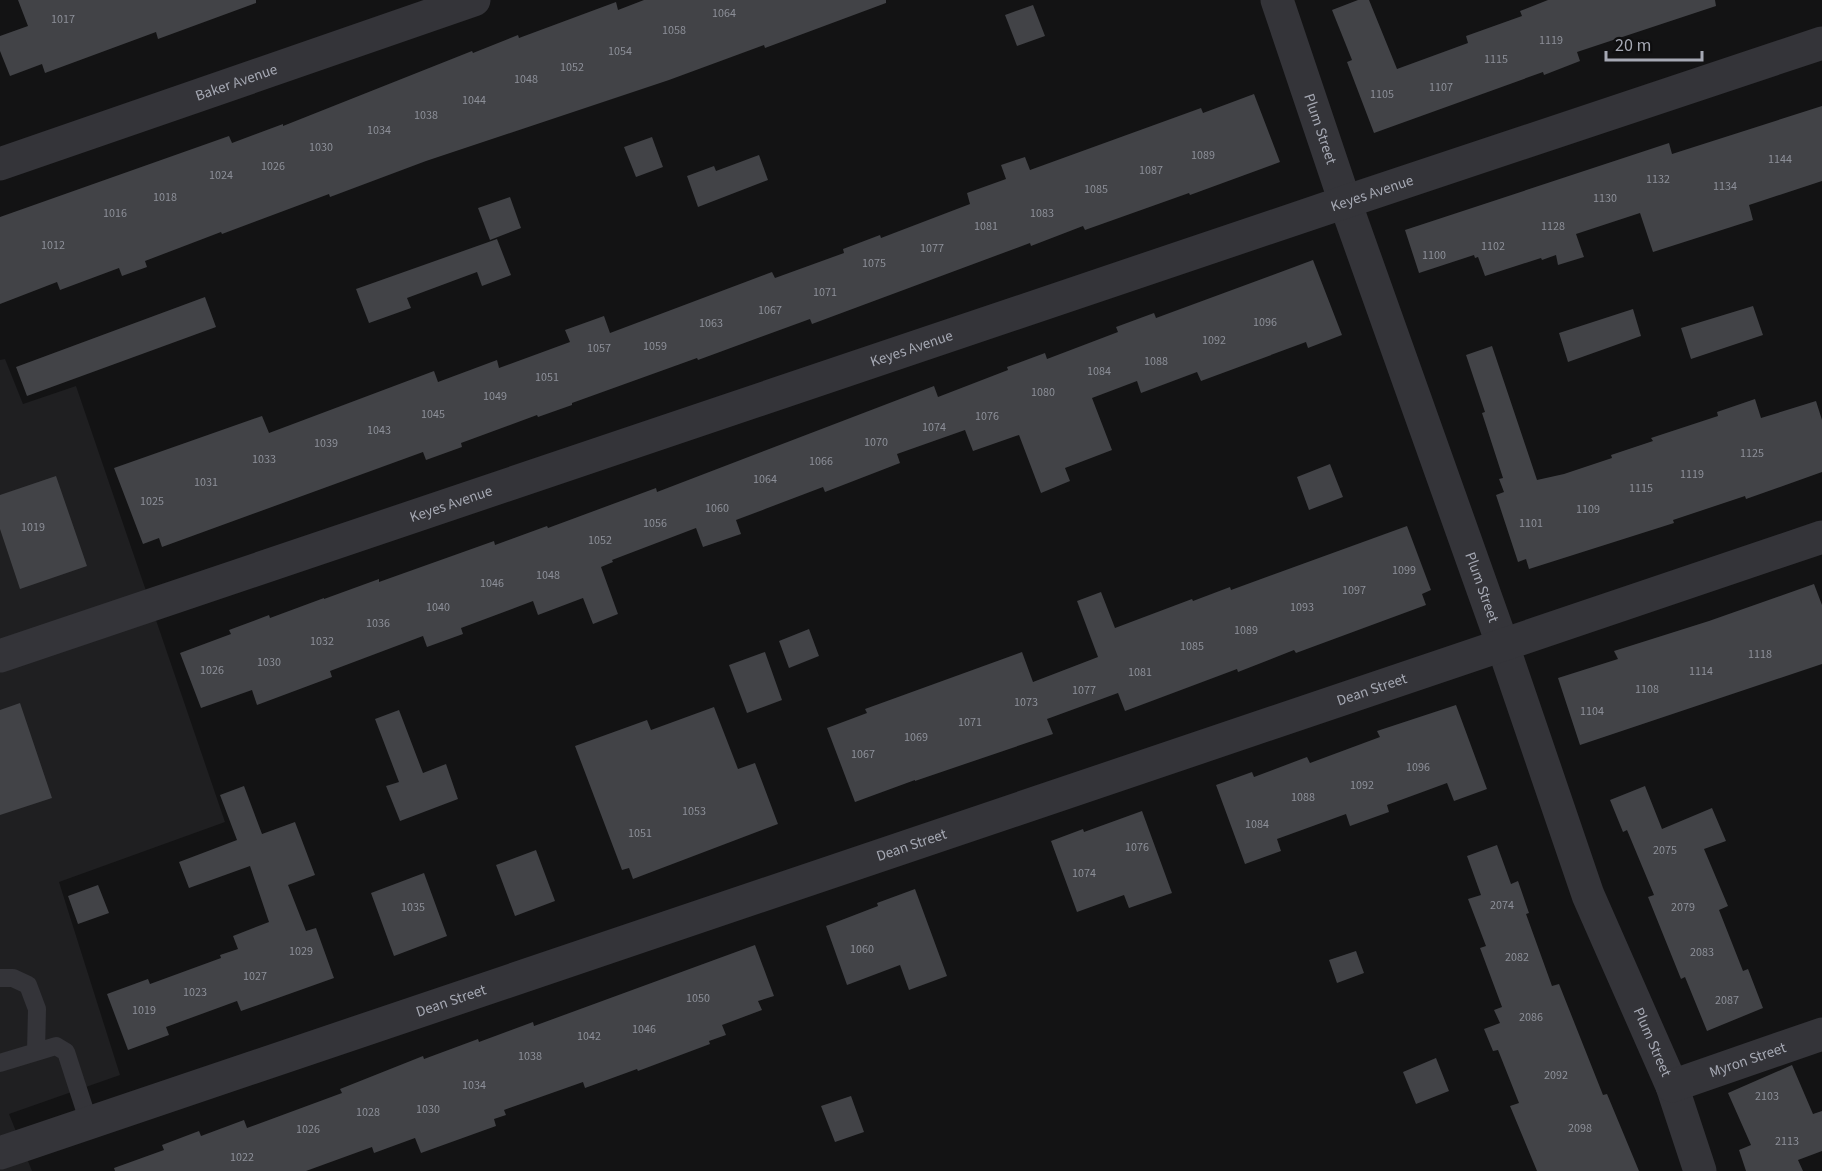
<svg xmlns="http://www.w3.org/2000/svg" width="1822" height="1171" font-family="'Source Sans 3',sans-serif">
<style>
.built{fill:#1f1f21}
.building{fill:#424347}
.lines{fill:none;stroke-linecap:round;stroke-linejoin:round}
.lane{stroke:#343439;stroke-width:18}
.street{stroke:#343439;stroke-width:33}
.labels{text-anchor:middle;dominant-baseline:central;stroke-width:4.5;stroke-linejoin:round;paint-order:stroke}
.number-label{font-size:12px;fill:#8c8f98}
.street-label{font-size:15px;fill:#a5a8b3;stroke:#0e0e0f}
</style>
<rect width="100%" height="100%" fill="#131314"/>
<!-- built -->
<path class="built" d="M5,359L23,404L76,386L225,822L59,882L120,1075L9,1114L32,1171H0V360Z"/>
<!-- building -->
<path class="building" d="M18,0H256V3L158,39L156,32L45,73L42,64L10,76L0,51V36L28,26Z
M644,0H886V3L765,48L764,45L669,80L426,161L330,197L329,194L222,234L221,232L145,261L147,267L122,276L119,268L60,290L57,282L0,304V217L229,136L232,143L283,124V126L472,51L473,53L518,35L519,38L616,2L618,10Z
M1358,0H1369L1397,69L1468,43L1466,36L1522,16L1520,11L1548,0H1715L1716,6L1577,52L1580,61L1544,75L1543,72L1374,133L1347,62L1352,60L1332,10Z
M1033,5L1045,36L1017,46L1005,15Z
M1254,94L1280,162L1190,195L1189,193L1085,230L1083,226L1031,246L1030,243L812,324L810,319L698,360L697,358L572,403V405L538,417L537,415L461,443L462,447L426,460L423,452L162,547L159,538L143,544L114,468L262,416L269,433L434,371L438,382L497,360L499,368L570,342L565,330L604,316L610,333L772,272L775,278L844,253L843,249L880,235L881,238L970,204L967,193L1006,179L1001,165L1025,157L1030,170L1201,108L1203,113Z
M1822,106V181L1749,205L1753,220L1653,252L1640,213L1576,234L1584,257L1558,265L1556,255L1542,260L1541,258L1485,276L1478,257L1475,258L1474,255L1419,273L1405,230L1669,143L1672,154Z
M652,137L663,167L636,177L624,147Z
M759,155L768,180L698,207L687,176L714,166L716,171Z
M510,197L521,228L490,240L478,208Z
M497,239L511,275L482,286L477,272L407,298L411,308L369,323L356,289Z
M1313,260L1342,335L1308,348L1306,342L1201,381L1197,372L1141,393L1137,381L1092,398L1112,450L1065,468L1070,481L1041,493L1019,435L973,451L965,430L897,454L900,463L825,492L823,487L736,520L741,534L703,547L696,528L612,560L613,562L601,567L618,614L593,624L583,598L538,615L533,601L461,628L463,634L427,647L423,636L330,671L332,677L257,705L252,690L201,708L180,653L231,634L229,630L269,615L270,618L324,598V599L379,579V582L494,541L495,545L547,526L548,528L656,488L657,492L934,386L938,397L1008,370L1007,367L1045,353L1047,359L1118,332L1116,327L1154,313L1156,318Z
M205,297L216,327L27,396L16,367Z
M1753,306L1763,335L1691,359L1681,328Z
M1633,309L1641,336L1568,362L1559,333Z
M1492,346L1537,480L1564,474L1612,458L1611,455L1653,441L1651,438L1718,416L1717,412L1755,399L1761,418L1816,401L1822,420V472L1746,499L1745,496L1673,520L1674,523L1529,569L1526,559L1518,562L1496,495L1504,492L1499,479L1503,478L1482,413L1485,412L1466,355Z
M1330,464L1343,497L1309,510L1297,477Z
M56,476L87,566L20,589L0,529V495Z
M1407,526L1431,590L1422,594L1426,605L1296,653L1294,650L1238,672L1237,669L1125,711L1118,693L1047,719L1053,734L915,781V780L855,802L827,728L867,713L865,709L1022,652L1033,682L1098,657L1077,601L1101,592L1115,628L1192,599L1193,601L1230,587L1231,590Z
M1814,584L1822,605V664L1580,745L1558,678L1618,659L1614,651L1709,621Z
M809,629L819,656L789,668L779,641Z
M765,652L782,700L747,713L729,665Z
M20,703L52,798L0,815V710Z
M1456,705L1487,789L1454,801L1447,783L1387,805L1389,812L1350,826L1346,814L1277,839L1281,851L1245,864L1216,785L1252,772L1254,777L1307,757L1310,763L1380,737L1377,731Z
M714,707L738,769L755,763L778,824L633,879L629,868L622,870L575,746L647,720L651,730Z
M399,710L423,773L446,764L458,799L400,821L386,786L399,782L375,719Z
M244,786L262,834L295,822L315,875L288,885L306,931L316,928L334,978L241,1011L237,1001L166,1027L169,1035L128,1050L107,994L148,979L150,984L221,958L220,955L238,949L233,936L269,922L250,866L189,888L179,862L237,840L220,795Z
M1645,786L1662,829L1712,808L1726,841L1704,849L1728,906L1719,910L1743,971L1748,969L1763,1008L1707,1031L1685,977L1681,979L1648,897L1654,895L1627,830L1623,832L1610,800Z
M1142,811L1172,893L1129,908L1124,895L1077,912L1051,841L1083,829L1084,832Z
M1497,845L1511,884L1518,881L1529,913L1526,914L1552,986L1559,984L1603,1095L1607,1094L1639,1171H1537L1510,1106L1519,1103L1498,1050L1493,1051L1484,1029L1500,1023L1494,1010L1502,1007L1480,948L1486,946L1468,899L1481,895L1467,856Z
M536,850L555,901L515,916L496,865Z
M424,873L447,936L394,956L371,893Z
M98,885L109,913L78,924L68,896Z
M915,889L947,976L909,990L900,965L847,985L826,926L878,906L877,903Z
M755,945L774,996L758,1001L762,1010L722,1025L726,1035L709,1041L710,1044L638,1071L637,1069L585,1088L583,1082L504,1110L506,1115L494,1119L496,1126L421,1153L415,1138L374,1153L372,1147L306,1171H115L114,1168L164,1150L162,1145L199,1131L201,1136L244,1120L247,1128L342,1093L340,1089L423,1056L424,1059L478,1039L479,1042L533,1022L534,1026Z
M1356,951L1364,973L1337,983L1329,960Z
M1436,1058L1449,1091L1416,1104L1403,1072Z
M1792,1065L1813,1114L1822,1111V1151L1798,1160L1803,1171H1746L1739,1150L1751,1145L1728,1093Z
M851,1096L864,1132L835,1142L821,1106Z"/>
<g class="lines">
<!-- lane -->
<path class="lane" d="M0,978H13L28,985L37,1009L36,1052
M0,1063L56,1046L66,1052L89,1123"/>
<!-- street -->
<g class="street">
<path id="s1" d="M1277,0L1345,202L1503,646L1588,895L1672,1086L1700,1171"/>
<path id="s2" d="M0,164L474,0"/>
<path id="s3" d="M0,656L1345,202L1822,43"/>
<path id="s4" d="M1672,1086L1822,1034"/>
<path id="s5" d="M0,1153L1822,537"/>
</g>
</g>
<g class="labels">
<!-- number labels -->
<g class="number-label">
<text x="724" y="13">1064</text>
<text x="63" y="19">1017</text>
<text x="674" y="30">1058</text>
<text x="1551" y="40">1119</text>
<text x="620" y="51">1054</text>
<text x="1496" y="59">1115</text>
<text x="572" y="67">1052</text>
<text x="526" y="79">1048</text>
<text x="1441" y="87">1107</text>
<text x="1382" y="94">1105</text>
<text x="474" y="100">1044</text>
<text x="426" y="115">1038</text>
<text x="379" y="130">1034</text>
<text x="321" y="147">1030</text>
<text x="1203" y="155">1089</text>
<text x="1780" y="159">1144</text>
<text x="273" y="166">1026</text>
<text x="1151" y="170">1087</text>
<text x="221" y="175">1024</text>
<text x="1658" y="179">1132</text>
<text x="1725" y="186">1134</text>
<text x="1096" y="189">1085</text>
<text x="165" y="197">1018</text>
<text x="1605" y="198">1130</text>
<text x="115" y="213">1016</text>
<text x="1042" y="213">1083</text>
<text x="986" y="226">1081</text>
<text x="1553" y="226">1128</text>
<text x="53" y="245">1012</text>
<text x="1493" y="246">1102</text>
<text x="932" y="248">1077</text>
<text x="1434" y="255">1100</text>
<text x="874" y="263">1075</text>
<text x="825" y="292">1071</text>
<text x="770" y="310">1067</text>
<text x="1265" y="322">1096</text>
<text x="711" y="323">1063</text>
<text x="1214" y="340">1092</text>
<text x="655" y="346">1059</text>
<text x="599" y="348">1057</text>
<text x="1156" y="361">1088</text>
<text x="1099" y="371">1084</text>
<text x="547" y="377">1051</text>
<text x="1043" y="392">1080</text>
<text x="495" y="396">1049</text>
<text x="433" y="414">1045</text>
<text x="987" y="416">1076</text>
<text x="934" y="427">1074</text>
<text x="379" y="430">1043</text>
<text x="876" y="442">1070</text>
<text x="326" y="443">1039</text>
<text x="1752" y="453">1125</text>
<text x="264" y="459">1033</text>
<text x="821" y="461">1066</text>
<text x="1692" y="474">1119</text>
<text x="765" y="479">1064</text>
<text x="206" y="482">1031</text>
<text x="1641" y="488">1115</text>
<text x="152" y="501">1025</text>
<text x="717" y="508">1060</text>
<text x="1588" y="509">1109</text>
<text x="655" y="523">1056</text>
<text x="1531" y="523">1101</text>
<text x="33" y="527">1019</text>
<text x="600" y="540">1052</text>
<text x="1404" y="570">1099</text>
<text x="548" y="575">1048</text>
<text x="492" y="583">1046</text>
<text x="1354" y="590">1097</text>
<text x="438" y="607">1040</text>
<text x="1302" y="607">1093</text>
<text x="378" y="623">1036</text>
<text x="1246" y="630">1089</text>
<text x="322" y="641">1032</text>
<text x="1192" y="646">1085</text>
<text x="1760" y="654">1118</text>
<text x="269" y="662">1030</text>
<text x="212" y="670">1026</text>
<text x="1701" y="671">1114</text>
<text x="1140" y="672">1081</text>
<text x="1647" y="689">1108</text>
<text x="1084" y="690">1077</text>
<text x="1026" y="702">1073</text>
<text x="1592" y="711">1104</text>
<text x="970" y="722">1071</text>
<text x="916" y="737">1069</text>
<text x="863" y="754">1067</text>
<text x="1418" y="767">1096</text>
<text x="1362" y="785">1092</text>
<text x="1303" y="797">1088</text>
<text x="694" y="811">1053</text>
<text x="1257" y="824">1084</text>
<text x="640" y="833">1051</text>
<text x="1137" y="847">1076</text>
<text x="1665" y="850">2075</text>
<text x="1084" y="873">1074</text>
<text x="1502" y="905">2074</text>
<text x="413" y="907">1035</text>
<text x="1683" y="907">2079</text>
<text x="862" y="949">1060</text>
<text x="301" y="951">1029</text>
<text x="1702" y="952">2083</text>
<text x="1517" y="957">2082</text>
<text x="255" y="976">1027</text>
<text x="195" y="992">1023</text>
<text x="698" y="998">1050</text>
<text x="1727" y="1000">2087</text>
<text x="144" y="1010">1019</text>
<text x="1531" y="1017">2086</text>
<text x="644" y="1029">1046</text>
<text x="589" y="1036">1042</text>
<text x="530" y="1056">1038</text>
<text x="1556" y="1075">2092</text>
<text x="474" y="1085">1034</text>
<text x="1767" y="1096">2103</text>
<text x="428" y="1109">1030</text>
<text x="368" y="1112">1028</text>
<text x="1580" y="1128">2098</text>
<text x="308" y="1129">1026</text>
<text x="1787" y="1141">2113</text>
<text x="242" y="1157">1022</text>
</g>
<!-- street labels -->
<g class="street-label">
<text stroke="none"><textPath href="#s2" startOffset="250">Baker Avenue</textPath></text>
<text stroke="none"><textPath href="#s1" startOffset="136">Plum Street</textPath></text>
<text stroke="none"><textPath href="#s3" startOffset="1448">Keyes Avenue</textPath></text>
<text stroke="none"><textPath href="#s3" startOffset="962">Keyes Avenue</textPath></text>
<text stroke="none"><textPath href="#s3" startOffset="476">Keyes Avenue</textPath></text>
<text stroke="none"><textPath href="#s1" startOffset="622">Plum Street</textPath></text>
<text stroke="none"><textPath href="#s5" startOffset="1448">Dean Street</textPath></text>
<text stroke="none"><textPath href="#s5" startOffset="962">Dean Street</textPath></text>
<text stroke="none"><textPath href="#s5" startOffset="476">Dean Street</textPath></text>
<text stroke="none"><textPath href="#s1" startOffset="1108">Plum Street</textPath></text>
<text stroke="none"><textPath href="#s4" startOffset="80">Myron Street</textPath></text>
</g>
</g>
<!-- scale -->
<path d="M1606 51v9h96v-9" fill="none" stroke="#a5a8b3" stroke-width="3"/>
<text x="1615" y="51" font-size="18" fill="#a5a8b3" stroke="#0e0e0f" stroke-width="4.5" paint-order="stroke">20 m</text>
</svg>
